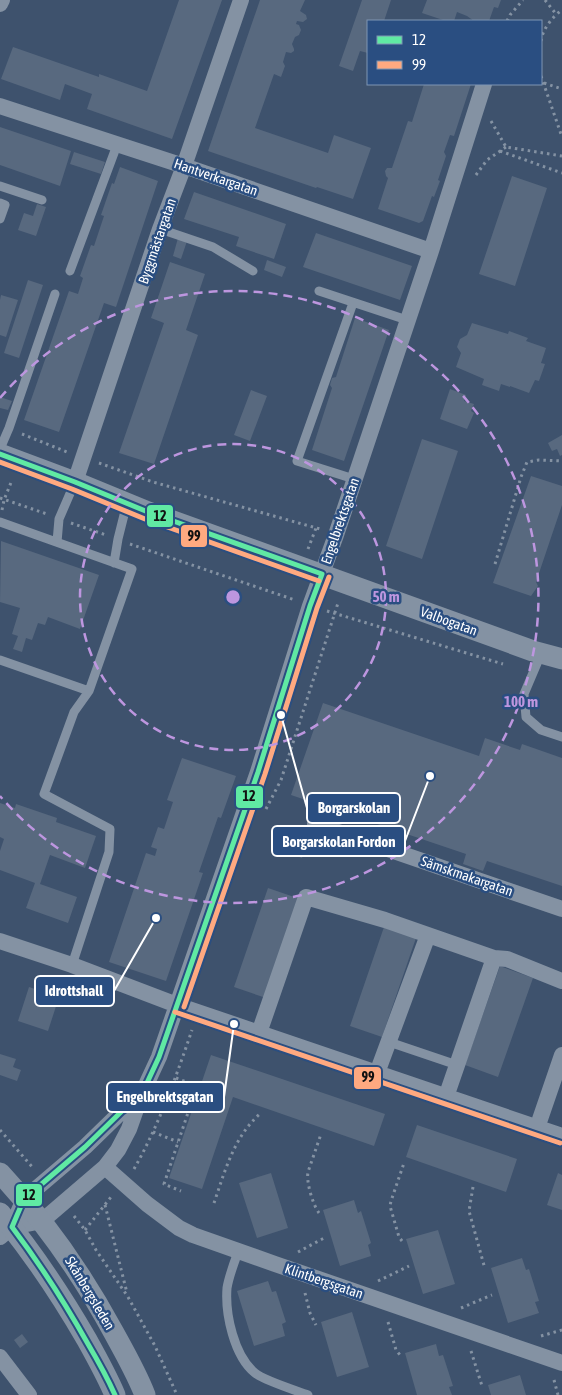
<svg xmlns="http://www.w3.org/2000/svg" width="562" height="1395" font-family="'Asap Condensed',sans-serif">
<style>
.building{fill:#58697f}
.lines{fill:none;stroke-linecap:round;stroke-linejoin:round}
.path{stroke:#8492a3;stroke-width:3;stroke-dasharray:2.5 4;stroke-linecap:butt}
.service{stroke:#8492a3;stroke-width:9}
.minor{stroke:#8492a3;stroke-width:16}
.tertiary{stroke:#8492a3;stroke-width:21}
.bus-1-casing{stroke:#2a4e81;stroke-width:9}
.bus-2-casing{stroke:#2a4e81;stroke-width:9}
.bus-1{stroke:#60e9a3;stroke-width:5}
.bus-2{stroke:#ffa980;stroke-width:5}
.ring{fill:none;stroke:#bd96df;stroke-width:2.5;stroke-dasharray:9 6}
.labels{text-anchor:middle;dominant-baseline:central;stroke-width:5;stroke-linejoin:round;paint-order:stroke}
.street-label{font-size:14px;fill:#fff;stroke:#2a4e81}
.centre{fill:#bd96df;stroke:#2a4e81;stroke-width:2.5}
.ring-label{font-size:15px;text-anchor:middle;font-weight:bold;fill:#bd96df;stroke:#2a4e81;stroke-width:5;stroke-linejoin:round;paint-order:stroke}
.leader{fill:none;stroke:#fff;stroke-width:2}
.callout-dot{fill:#fff;stroke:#2a4e81;stroke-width:2}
.callout{fill:#2a4e81;stroke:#fff;stroke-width:2}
.callout-label{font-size:15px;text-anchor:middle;font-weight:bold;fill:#fff}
.line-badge{stroke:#2a4e81;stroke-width:2}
.pale-badge-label{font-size:14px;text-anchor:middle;font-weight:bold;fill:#111}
</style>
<rect width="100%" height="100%" fill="#3e526d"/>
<!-- building -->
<path class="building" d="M179,0H222L172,139L87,109L92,94L65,84L60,100L1,79L13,47L99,77V74L147,91Z
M260,0H305L300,11L306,15L307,19L303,22L297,21L296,24L299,25L301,30L299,35L295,37L292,44L294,49V51L291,53L286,52L283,62L285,66L281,77L274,74L255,128L328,153L334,135L371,148L353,199L317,187L316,188L208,151Z
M362,0H391L384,21H368V53L360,51L353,71L339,66Z
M427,0H501L498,8L494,7L489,21H474L467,16L457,12L454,21H446L422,13Z
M424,84H471L454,136L450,135L444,152L446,156L438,180L440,181L434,197L432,196L423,221L419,223L378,209L388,178L386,176L385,171L387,168H392L408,121L412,122Z
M0,127L71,151L60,186L0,165Z
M74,152L105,162L101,174L70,164Z
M120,167L158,181L116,307L104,303L59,432L24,420L69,291L78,294L83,278L80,276L91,245L94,246L104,216L101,215L112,183L114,184Z
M512,176L547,188L515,286L479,274Z
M194,192L286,224L274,259L236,246L239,237L184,219Z
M37,204L46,207L36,236L18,230L24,213L33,216Z
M316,233L412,266L400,300L303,267Z
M178,238L187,241L181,259L173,256Z
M267,260L286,267L282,277L264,270Z
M170,262L205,274L186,330L198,335L154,464L119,453L164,323L151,318Z
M28,280L43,285L19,358L4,353Z
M1,295L18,300L6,337L0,335V300Z
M355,318L389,330L344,461L312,450L332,388L330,385L332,378L336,377Z
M472,323L508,334L509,331L528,338L526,341L546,348L541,363L545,364L539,381L535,380L529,393L510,386V387L501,384L499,391L482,385L484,379L456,367L461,353L457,347L460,339L467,335Z
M450,389L466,395L464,401L474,404L471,411L474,413L467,429L440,419Z
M251,390L267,396L250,441L234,435Z
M0,397L12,401L8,410L0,408Z
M562,435V455L560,456L557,449L552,451L548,443Z
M422,439L458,451L422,559L386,546Z
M531,476L562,486V505L536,582L538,586L531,596L493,583Z
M1,541L99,575L80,629L48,617L45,625L38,623L32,640L26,638L22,652L13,649L18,636L12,634L20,608L0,602Z
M323,703L479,756L485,738L520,750L522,744L562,758V886L487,861L483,871L463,864L466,854L291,795Z
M182,758L236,776L221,818L218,817L199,872L203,873L166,981L109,962L146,853L155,856L157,849L151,847L158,827L164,829L173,802L167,800Z
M0,803L15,808L16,804L57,818L56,822L96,836L85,868L50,855L40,884L77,897L68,923L26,908L35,883L0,870V851L4,839L0,837Z
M281,825L310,836L302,858L273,848Z
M268,888L300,899L266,998L234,987Z
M384,927L416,938L382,1037L350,1026Z
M500,966L533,978L498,1077L465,1065Z
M29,987L59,997L48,1031L18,1021Z
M0,1054L16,1059L13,1067L21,1070L17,1081L0,1075Z
M211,1055L385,1114L374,1146L233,1097L202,1189L169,1178Z
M417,1125L517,1159L506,1192L406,1157Z
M271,1173L288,1228L257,1238L239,1183Z
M558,1173L562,1175V1210L547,1205Z
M354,1200L358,1213L361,1211L371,1243L368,1245L371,1256L340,1266L323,1210Z
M438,1230L455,1284L423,1294L406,1239Z
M522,1258L526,1270L529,1269L539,1301L535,1302L539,1313L508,1323L491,1268Z
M268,1281L272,1292L276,1291L286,1322L282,1324L285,1336L254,1346L237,1291Z
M352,1312L369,1367L337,1377L321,1322Z
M22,1334L28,1342L20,1348L14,1340Z
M436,1344L439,1356L443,1355L453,1386L449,1387L452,1395H417L405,1353Z
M520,1375L526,1395H491L488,1385Z"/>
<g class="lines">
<!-- path -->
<path class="path" d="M545,0L556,14
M507,21L510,15L523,0
M541,41C542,30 553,16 562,10
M541,76L562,137
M544,83L562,89
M491,121L506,147L562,156
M500,151L562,173
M476,175L487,160L506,147
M22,434L67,452
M99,463L153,482L320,529
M0,498L47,514
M2,510L4,500L12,480
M71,523L106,535
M130,544L295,600
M308,549L316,528
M495,564L521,477L527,462L539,460L562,461
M327,611L503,664
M266,809L281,780L338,603
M176,1078L197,1086L164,1184L181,1191
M0,1130L34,1169
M153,1132L178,1142
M134,1169C159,1125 176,1077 192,1030
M473,1187L469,1211L485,1269
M214,1203C225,1171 234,1136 261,1113
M105,1205L127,1293
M319,1213C313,1205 306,1182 308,1172L321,1134
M74,1216L85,1230L96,1250L128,1297L155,1346L177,1395
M85,1230L111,1197
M402,1241L399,1237L390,1206L391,1201L404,1163
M298,1252L326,1237
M378,1281L409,1266
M305,1293L310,1313L316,1325
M461,1308L492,1295
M388,1322L396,1350L400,1355
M541,1336L562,1330
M471,1351L482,1386
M554,1380L558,1395"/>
<!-- service -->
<path class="service" d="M0,186L42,200
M0,203L5,205L0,219
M160,229L213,247L253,271
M70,271L117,145
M319,291L407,320
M353,303L297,461L354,479
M0,449L9,428L55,294
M0,522L132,569L89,691
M57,542L59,519L75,482
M114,563L118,539L127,503
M541,654L524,694L526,717L541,730L562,737
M0,660L89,691L74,712L44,794L110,829L109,852L72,965
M389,1042L457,1065
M238,1252C234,1263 229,1276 227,1288C225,1314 234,1356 255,1373C265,1381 295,1390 308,1395"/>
<!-- minor -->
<path class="minor" d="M0,4L2,0
M0,106L184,166L431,251
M75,482L160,229L184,166L241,0
M315,824L562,909
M0,941L72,965L177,1005L562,1136
M259,1033L306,897L385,920L494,958L507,959L562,981
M377,1073L428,935
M446,1097L494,958
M537,1128L562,1055
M105,1167L147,1204L179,1228L193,1235L275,1264L562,1363
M12,1227L42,1221L105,1167L118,1150L129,1129L140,1098L159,1057L258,772L310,606L336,535L431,251L484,84
M0,1237L12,1227L24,1199L85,1147L122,1111L140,1098
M0,1357L29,1395"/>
<!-- tertiary -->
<path class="tertiary" d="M0,454L75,482L148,512L533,651L562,659
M0,1173C46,1222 82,1274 114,1333C125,1353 137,1374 145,1395
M0,1213C33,1253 61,1295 87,1340C97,1358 107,1376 115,1395"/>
<!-- bus-1 casing -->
<g class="bus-1-casing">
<path id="bus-1" d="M0,454L75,482L148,512L322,574
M115,1395C107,1377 98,1361 88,1344C65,1303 40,1264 12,1227L24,1199L85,1147L122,1111L140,1098L159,1057L258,772L310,606L322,574"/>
</g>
<!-- bus-2 casing -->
<g class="bus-2-casing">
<path id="bus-2" d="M0,462L72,489L145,519L319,581
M184,1007L265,774L317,608L329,577
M175,1012L560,1143"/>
</g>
<!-- bus-1 -->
<use href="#bus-1" class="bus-1"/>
<!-- bus-2 -->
<use href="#bus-2" class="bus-2"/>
</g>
<!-- distance rings -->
<g class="ring">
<circle cx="233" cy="597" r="153"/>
<path d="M0 398A306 306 0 1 1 0 796"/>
</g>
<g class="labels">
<!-- street labels -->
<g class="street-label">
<text transform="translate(216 177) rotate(19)">Hantverkargatan</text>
<text transform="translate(157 241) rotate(-71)">Byggmästargatan</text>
<text transform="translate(340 521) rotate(-71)">Engelbrektsgatan</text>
<text transform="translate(449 621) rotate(20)">Valbogatan</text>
<text transform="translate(467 876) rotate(19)">Sämskmakargatan</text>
<text transform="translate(324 1281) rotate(19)">Klintbergsgatan</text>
<text transform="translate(90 1293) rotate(59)">Skånbergsleden</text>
</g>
</g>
<circle cx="233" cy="597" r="8" class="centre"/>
<g class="ring-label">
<text x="386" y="602">50 m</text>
<text x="521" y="707">100 m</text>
</g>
<!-- callouts -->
<path class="leader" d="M281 715L307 808M430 776L405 841M156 918L114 991M234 1024L224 1097"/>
<g class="callout-dot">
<circle cx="281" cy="715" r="5"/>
<circle cx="430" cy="776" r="5"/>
<circle cx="156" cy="918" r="5"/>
<circle cx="234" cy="1024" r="5"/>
</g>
<g class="callout">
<rect x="307" y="793" width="93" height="30" rx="5"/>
<rect x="272" y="826" width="133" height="30" rx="5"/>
<rect x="35" y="976" width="79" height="30" rx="5"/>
<rect x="107" y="1082" width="117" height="30" rx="5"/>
</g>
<g class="callout-label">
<text x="354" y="813">Borgarskolan</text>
<text x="339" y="847">Borgarskolan Fordon</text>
<text x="74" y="996">Idrottshall</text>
<text x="165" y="1102">Engelbrektsgatan</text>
</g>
<g class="line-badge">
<rect x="146" y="504" width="28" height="24" rx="5" fill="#60e9a3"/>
<rect x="180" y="524" width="28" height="24" rx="5" fill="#ffa980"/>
<rect x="235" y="785" width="29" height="24" rx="5" fill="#60e9a3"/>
<rect x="353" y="1066" width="29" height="24" rx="5" fill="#ffa980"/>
<rect x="15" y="1183" width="28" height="24" rx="5" fill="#60e9a3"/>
</g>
<g class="pale-badge-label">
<text x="160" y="521">12</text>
<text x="194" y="541">99</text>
<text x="249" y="801">12</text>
<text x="368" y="1082">99</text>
<text x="29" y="1200">12</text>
</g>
<!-- legend -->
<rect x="367" y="20" width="175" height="65" fill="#2a4e81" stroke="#7f95b3"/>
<rect x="377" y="36" width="25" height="8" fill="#60e9a3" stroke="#7f95b3"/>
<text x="412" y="45" font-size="15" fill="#ffffff">12</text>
<rect x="377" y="61" width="25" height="8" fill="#ffa980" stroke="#7f95b3"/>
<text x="412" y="70" font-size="15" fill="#ffffff">99</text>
</svg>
